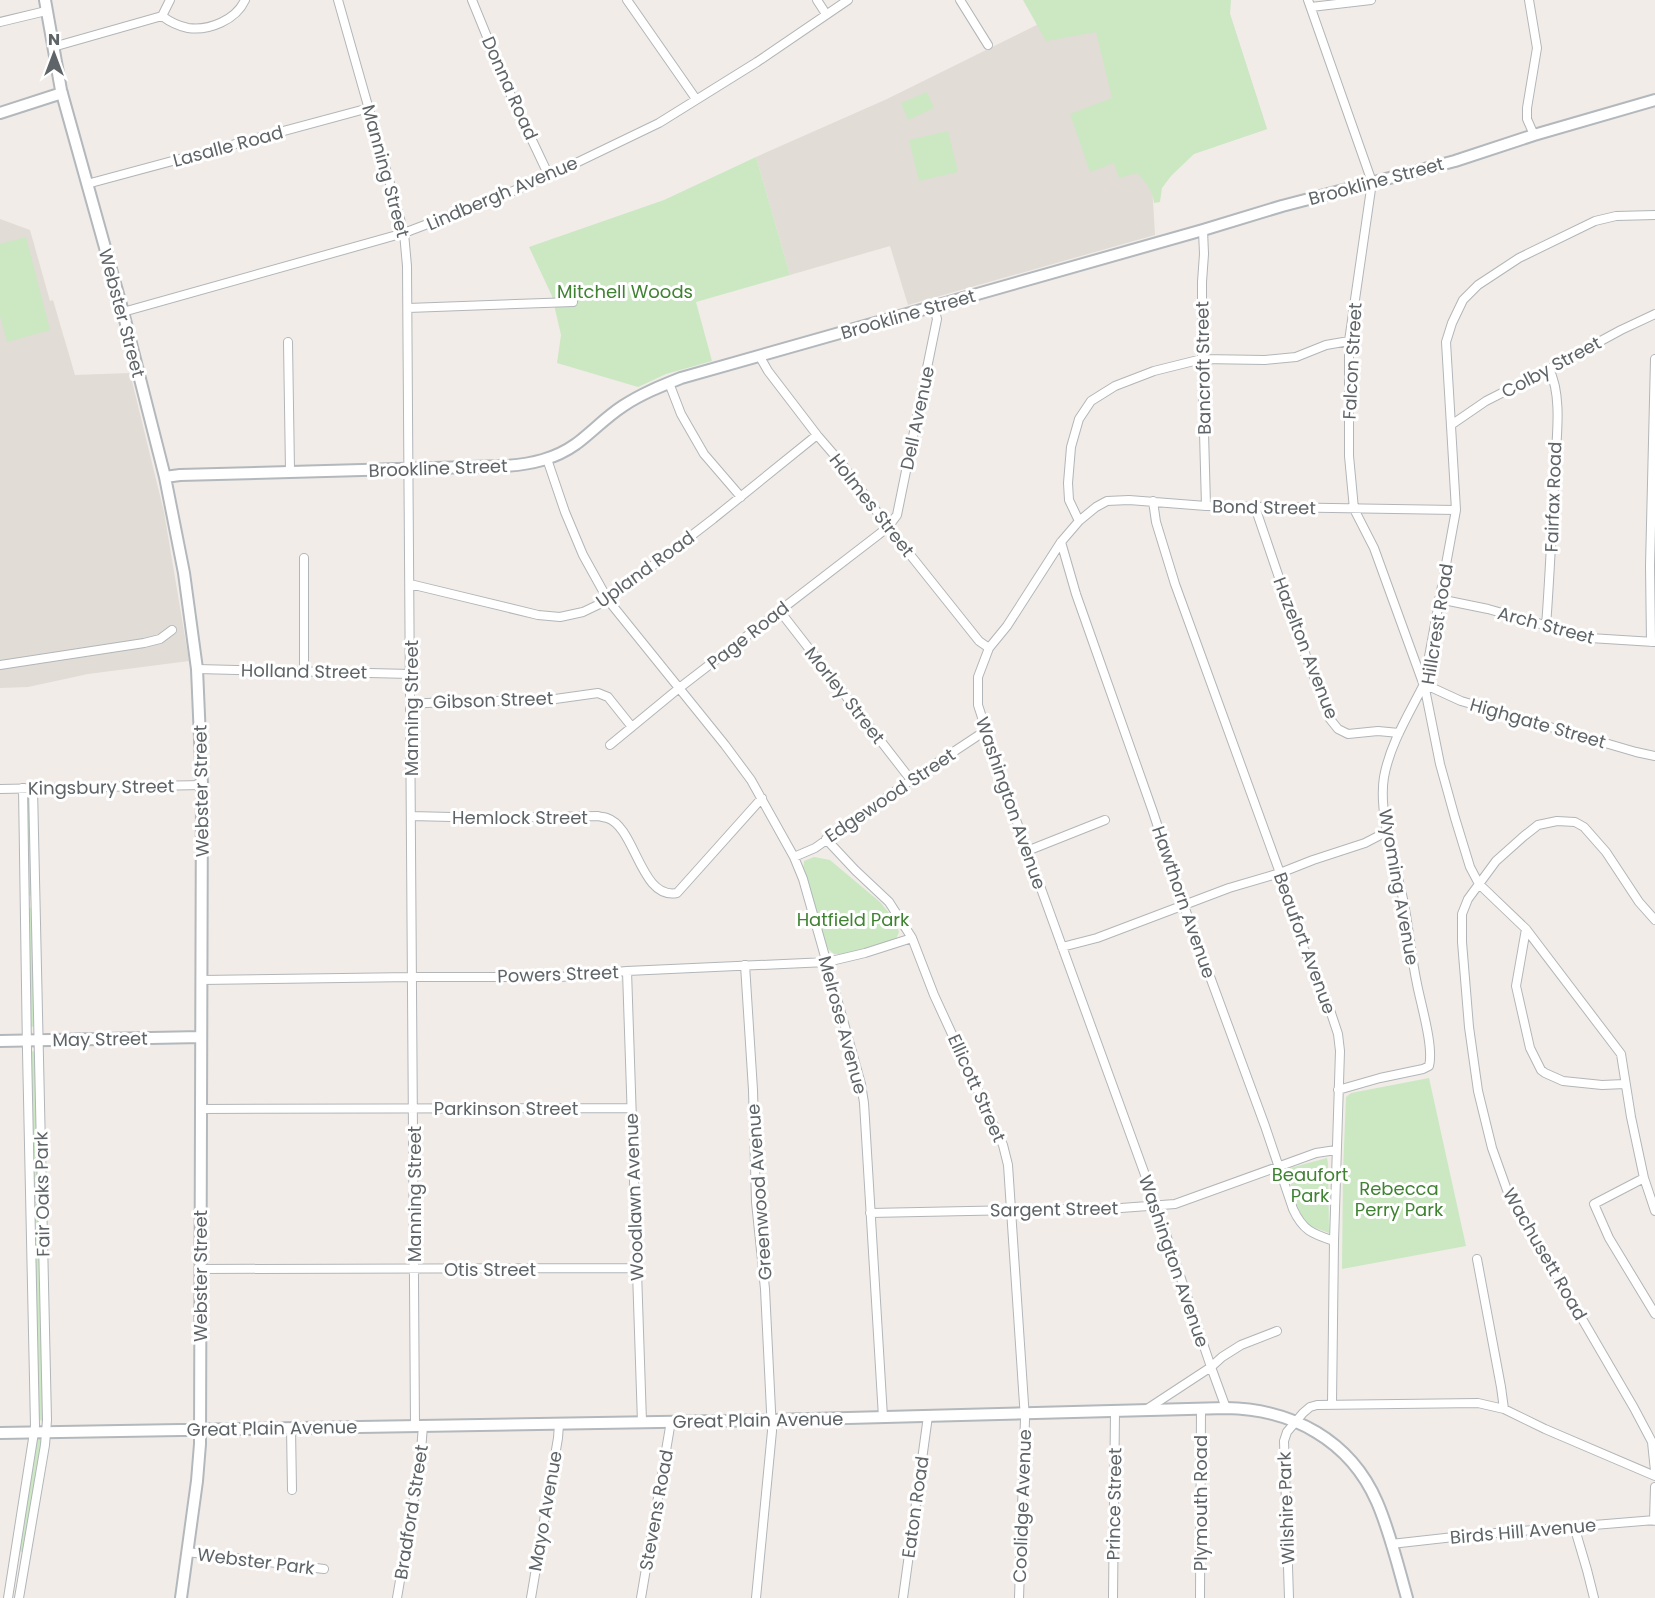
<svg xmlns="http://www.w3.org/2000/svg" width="1655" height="1598" font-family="Poppins,sans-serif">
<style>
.education{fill:#e1dcd5}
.green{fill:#cbe8c3}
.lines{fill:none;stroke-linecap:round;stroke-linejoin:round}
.street-casing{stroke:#b2b6b9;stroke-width:10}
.secondary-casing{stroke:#b3b8bc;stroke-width:14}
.street{stroke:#fff;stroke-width:8}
.secondary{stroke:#fff;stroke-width:10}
.labels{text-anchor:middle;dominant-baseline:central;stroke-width:6;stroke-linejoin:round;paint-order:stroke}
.street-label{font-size:18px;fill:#5e6467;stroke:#fff}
.park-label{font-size:18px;fill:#3f8231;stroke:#fff}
</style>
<rect width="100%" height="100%" fill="#f1ece7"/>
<!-- education -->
<path class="education" d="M1087,0L1230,14L1267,129L1151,168L1155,235L908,305L890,246L790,275L756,157L887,99Z
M0,219L30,230L50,301L53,300L75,375L130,373L164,512L189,661L88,674L28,687L0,688Z"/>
<!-- green -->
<path class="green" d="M1023,0H1231L1230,14L1267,129L1194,154L1171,176L1162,188L1160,202L1154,203C1153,191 1145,181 1137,173L1119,178L1114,163L1090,172L1070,114L1112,98L1096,32L1046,41Z
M927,92L934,108L908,120L901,103Z
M948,131L958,172L919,181L909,140Z
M756,157L790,275L696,302L712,361L666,374L638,387L557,363L561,335L552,296L529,247L664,200Z
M26,237L50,330L7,342L0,316V244Z
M28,798L29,799L30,807L32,894L29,896L28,894L26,800Z
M814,857L830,860L880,902L895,920L899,932L896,939L846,954H834L828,949L803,870L804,861Z
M29,908H31L32,910L34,1026L32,1027H30Z
M32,1051L36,1052L40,1221L37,1224L34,1221L31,1052Z
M1429,1078L1466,1246L1342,1269L1343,1172L1346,1097L1351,1093Z
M1327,1158L1328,1164L1329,1233L1307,1225L1298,1208L1286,1169Z
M35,1234H38L40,1236L44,1419L42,1421L38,1419Z
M40,1438L42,1440L24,1551L22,1552L19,1551L36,1441Z"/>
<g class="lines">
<!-- street casing -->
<g class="street-casing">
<path id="street" d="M338,0L404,233L407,266L415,1426
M472,0L512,98L549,176
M627,0L696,99
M817,0L826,14
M960,0L988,45
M1308,0L1372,182L1349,341V456L1354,509L1374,548L1423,683
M1529,0L1537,48L1527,108V119L1534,135
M1311,7L1371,0
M162,16C170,22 178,26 188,28C209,31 236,20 245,0
M0,22L46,11
M53,47L162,16L170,0
M87,184L369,108
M1655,215L1616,216L1595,221L1519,258L1478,285L1463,300L1452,323L1446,342L1456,510L1424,684L1440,764L1455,818L1470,867L1479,884L1526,929L1621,1054L1631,1117L1644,1178L1655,1211
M1203,230L1204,254L1202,282V359L1206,506
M408,308L573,302
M123,312L404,233L506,194L549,176L659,123L757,62L848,0
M288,342L290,471
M760,357L768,371L817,435L842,464L888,527L979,641L989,648
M669,383L681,414L704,454L741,497
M1451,425L1486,401L1549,369L1621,330L1655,314
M547,459L565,512L583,555L608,600L725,745L751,780L794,857L803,879L847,1034L861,1084L864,1103L883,1417
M1153,501L1156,522L1175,584L1280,873L1304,949L1329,1007L1338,1034L1340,1051L1334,1241L1332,1404
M1255,507L1303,648L1330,719L1338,729L1348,734L1378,731L1399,733
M1079,521L1096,507L1107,501L1129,500L1206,506L1456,510
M1061,542L1076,594L1153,812L1184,906L1265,1126L1293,1209C1303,1231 1313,1234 1334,1241
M304,558V671
M410,584L538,615L560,617L583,612L608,600L713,519L817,435
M1439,599L1488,609L1590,638L1654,642
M779,610L911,780
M1546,626C1550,574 1552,522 1555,469C1556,440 1563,396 1549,369
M1651,642L1650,566L1655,359
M0,665L144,643L160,639L172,630
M197,669L411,674
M1424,684L1461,701L1636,752L1655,756
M411,704L461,701H541L598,693L608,697L632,727
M610,745L678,689L878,535L888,527L897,515L937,319L934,307
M0,789L202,785
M411,816L491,818L598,816C601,817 604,817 607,818C636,827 640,900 677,893L762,798
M826,839L855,870L889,902L912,938L934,995L1003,1145L1008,1165L1025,1419L1019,1598
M1027,851L1105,820
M794,857L815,848L911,780L985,731
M1655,920L1639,902L1606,852L1584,827L1575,822L1557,821L1538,825L1524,836L1496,861L1468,899L1462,914V942L1469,1027L1478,1091L1492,1148L1507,1190L1634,1408L1652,1442L1655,1471
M1526,929L1516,986L1530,1048L1541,1070L1545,1073L1563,1081L1602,1085L1625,1084
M1062,947L1097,938L1229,888L1280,873L1313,860L1365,843L1388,831
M745,965L753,1090L756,1202L765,1289L772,1431L756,1598
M627,971L642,1422
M201,980L412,977H560L627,971L827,962L865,953L912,938
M1338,1090L1380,1078L1423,1069L1429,1066C1434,1047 1421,1005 1417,984C1411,956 1409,927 1403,899C1395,862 1378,813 1384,777C1390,744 1409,714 1424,684
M200,1109L631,1108
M1644,1178L1594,1204L1609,1238L1655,1314
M870,1213L1121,1208L1175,1204L1316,1153L1336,1150
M1477,1259L1501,1387L1504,1409
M200,1269L636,1268
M1226,1408L1211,1367L1156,1205L1007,795L978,705V677L989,648L1007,626L1061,542L1079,521L1069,500L1068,483L1071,447L1079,419L1091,401L1115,386L1154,371L1202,359L1265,360L1296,357L1326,345L1349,341
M1147,1409L1211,1367L1222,1357L1241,1345L1277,1331
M291,1428L292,1490
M1654,1521L1655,1487
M1574,1526L1587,1570L1594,1598
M1391,1544L1472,1535L1655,1520
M187,1552L324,1569
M8,1598L35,1426L27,1051L23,788
M19,1598L45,1445L47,1420L33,788
M397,1598L420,1463L423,1426
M531,1598L558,1438L559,1424
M641,1598L671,1421
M903,1598L928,1416
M1113,1598L1115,1411
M1200,1598L1201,1409
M1289,1598L1284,1441L1287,1432L1303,1413L1310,1407L1317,1405L1478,1403L1504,1409L1545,1429L1655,1476"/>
</g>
<!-- secondary casing -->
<g class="secondary-casing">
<path id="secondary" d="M45,0L61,90L123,312L165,477L184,573L197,669L202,785L200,1444L197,1481L181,1598
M0,113L62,93
M165,477L180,475L506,466C532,464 555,459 576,444C592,432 606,417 623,406C641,394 661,386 681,378L1203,230L1282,206L1455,161L1534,135L1655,100
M0,1041L201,1037
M0,1433L772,1420L1226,1408C1292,1409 1350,1440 1377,1502C1390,1532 1398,1566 1407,1598"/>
</g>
<!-- street -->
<use href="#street" class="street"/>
<!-- secondary -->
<use href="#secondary" class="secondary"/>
</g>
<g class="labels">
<!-- street labels -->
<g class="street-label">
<text transform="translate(510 88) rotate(66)">Donna Road</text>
<text transform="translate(228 146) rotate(-15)">Lasalle Road</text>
<text transform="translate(386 171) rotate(75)">Manning Street</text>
<text transform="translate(1376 181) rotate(-15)">Brookline Street</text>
<text transform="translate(502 193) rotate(-23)">Lindbergh Avenue</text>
<text transform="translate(122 313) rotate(75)">Webster Street</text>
<text transform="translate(908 314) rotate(-16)">Brookline Street</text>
<text transform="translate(1352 361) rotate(-87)">Falcon Street</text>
<text transform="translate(1551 367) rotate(-28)">Colby Street</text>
<text transform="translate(1203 368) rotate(-91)">Bancroft Street</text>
<text transform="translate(917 418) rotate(-78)">Dell Avenue</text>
<text transform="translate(438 468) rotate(-2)">Brookline Street</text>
<text transform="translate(1553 497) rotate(-88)">Fairfax Road</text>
<text transform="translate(872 505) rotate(52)">Holmes Street</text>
<text transform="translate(1264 507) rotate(1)">Bond Street</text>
<text transform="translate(645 569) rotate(-36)">Upland Road</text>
<text transform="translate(1437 624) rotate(-81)">Hillcrest Road</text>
<text transform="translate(1546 625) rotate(15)">Arch Street</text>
<text transform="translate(748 635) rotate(-38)">Page Road</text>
<text transform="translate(1306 648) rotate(69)">Hazelton Avenue</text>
<text transform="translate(304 671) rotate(1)">Holland Street</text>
<text transform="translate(845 695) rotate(52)">Morley Street</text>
<text transform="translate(493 700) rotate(-2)">Gibson Street</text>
<text transform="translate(411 708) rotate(-90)">Manning Street</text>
<text transform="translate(1538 723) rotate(16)">Highgate Street</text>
<text transform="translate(101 787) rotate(-1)">Kingsbury Street</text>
<text transform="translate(201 791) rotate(-91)">Webster Street</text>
<text transform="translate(890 795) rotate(-34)">Edgewood Street</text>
<text transform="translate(1011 803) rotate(71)">Washington Avenue</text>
<text x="520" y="817">Hemlock Street</text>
<text transform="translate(1399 887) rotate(80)">Wyoming Avenue</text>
<text transform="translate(1184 902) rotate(71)">Hawthorn Avenue</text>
<text transform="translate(1305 943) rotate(70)">Beaufort Avenue</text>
<text transform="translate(558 974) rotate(-2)">Powers Street</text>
<text transform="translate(843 1025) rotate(75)">Melrose Avenue</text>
<text transform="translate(100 1039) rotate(-1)">May Street</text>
<text transform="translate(977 1088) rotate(66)">Ellicott Street</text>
<text x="506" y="1108">Parkinson Street</text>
<text transform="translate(759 1192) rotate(-94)">Greenwood Avenue</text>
<text transform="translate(42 1194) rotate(-91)">Fair Oaks Park</text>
<text transform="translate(414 1194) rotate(-90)">Manning Street</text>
<text transform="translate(634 1197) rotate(-92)">Woodlawn Avenue</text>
<text transform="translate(1054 1209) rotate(-1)">Sargent Street</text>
<text transform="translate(1545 1254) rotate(60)">Wachusett Road</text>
<text transform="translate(1174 1261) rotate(71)">Washington Avenue</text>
<text x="490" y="1269">Otis Street</text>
<text transform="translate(200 1276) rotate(-90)">Webster Street</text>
<text transform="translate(758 1420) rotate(-1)">Great Plain Avenue</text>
<text transform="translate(272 1428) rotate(-1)">Great Plain Avenue</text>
<text transform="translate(1200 1503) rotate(-90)">Plymouth Road</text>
<text transform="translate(1114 1504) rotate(-89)">Prince Street</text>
<text transform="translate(1022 1506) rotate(-88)">Coolidge Avenue</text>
<text transform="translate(915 1507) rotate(-82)">Eaton Road</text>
<text transform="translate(1286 1508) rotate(-92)">Wilshire Park</text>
<text transform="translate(656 1510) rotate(-80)">Stevens Road</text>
<text transform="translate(545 1511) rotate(-80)">Mayo Avenue</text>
<text transform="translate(411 1512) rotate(-81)">Bradford Street</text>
<text transform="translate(1523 1531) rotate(-5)">Birds Hill Avenue</text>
<text transform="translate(256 1561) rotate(7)">Webster Park</text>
</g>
<!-- park labels -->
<g class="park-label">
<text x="625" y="291">Mitchell Woods</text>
<text x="853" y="919">Hatfield Park</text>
<text x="1310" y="1174">Beaufort<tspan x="1310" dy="21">Park</tspan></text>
<text x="1399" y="1188">Rebecca<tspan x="1399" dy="21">Perry Park</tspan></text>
</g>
</g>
<!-- north arrow -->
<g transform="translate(54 54)" stroke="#ffffff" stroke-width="4.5" paint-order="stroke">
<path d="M0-4.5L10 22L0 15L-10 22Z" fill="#5e6467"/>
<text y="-9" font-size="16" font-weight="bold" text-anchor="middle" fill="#5e6467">N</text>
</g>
</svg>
